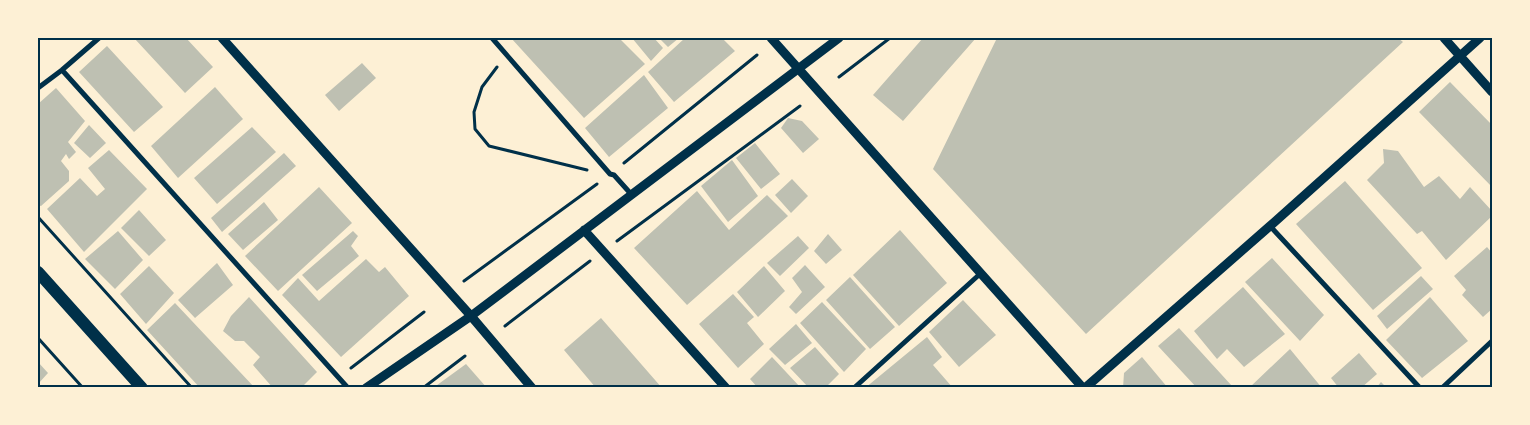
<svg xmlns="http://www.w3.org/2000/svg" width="1530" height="425" font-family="Manrope,sans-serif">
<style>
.building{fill:#bec0b2}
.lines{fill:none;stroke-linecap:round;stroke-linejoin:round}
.path{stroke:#003049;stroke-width:3}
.minor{stroke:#003049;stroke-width:5}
.tertiary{stroke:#003049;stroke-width:9}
.primary{stroke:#003049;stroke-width:12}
.neatline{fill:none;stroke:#003049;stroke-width:2}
</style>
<rect width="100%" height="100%" fill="#fdf0d5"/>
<!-- building -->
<path class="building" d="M134,38H186L213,67L185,93Z
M511,38H619L645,64L584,118Z
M632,38H654L663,48L651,61Z
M659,38H679L668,47Z
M685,38H722L735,51L674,102L648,72Z
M923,38H976L903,121L873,95Z
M997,38H1398L1403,42L1086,334L933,169Z
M107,46L163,107L134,132L79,72Z
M362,63L376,78L339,111L325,95Z
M644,75L668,108L609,157L585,128Z
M1450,82L1492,125V187L1419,112Z
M215,87L243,119L178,178L151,146Z
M56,88L85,121L68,142L76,152L69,159L66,154L61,161L69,171V181L41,206L38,205V104Z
M788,118L802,121L819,139L803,153L781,128Z
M89,125L106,143L90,158L74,143Z
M252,127L276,152L217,204L194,178Z
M755,143L780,174L761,189L736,158Z
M1383,149L1398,151L1424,187L1439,176L1460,199L1470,187L1492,211V216L1446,260L1422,231L1417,234L1367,180L1384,163Z
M109,150L147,189L84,252L47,209L80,178L97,196L105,189L88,168Z
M284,153L296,166L222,232L211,218Z
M732,160L758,196L728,222L701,186Z
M792,179L808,196L791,213L775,195Z
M1345,181L1422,268L1373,310L1296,224Z
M319,187L352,223L278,291L245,256Z
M697,191L729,230L767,195L788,216L687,305L634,248Z
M264,202L278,220L243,250L228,234Z
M139,210L166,240L149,256L121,228Z
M900,230L947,283L899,326L853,275Z
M118,231L143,260L115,289L85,259Z
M353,231L358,236L351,246L359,256L317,291L302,275Z
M828,234L842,250L826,264L814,251Z
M798,236L809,248L780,276L767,263Z
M1487,247L1492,253V309L1483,317L1462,295L1466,290L1454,276Z
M1272,258L1324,315L1300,341L1245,282Z
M366,259L379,272L385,267L409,296L341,357L282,295L298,278L319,301Z
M217,263L233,285L195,318L178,300Z
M805,265L825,287L796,314L789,307L802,292L792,278Z
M149,266L174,293L146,324L120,294Z
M764,266L785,291L758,317L737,292Z
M1421,276L1433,289L1387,329L1377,316Z
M850,277L895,327L870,349L826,300Z
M1243,287L1285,334L1244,367L1227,349L1217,359L1194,331Z
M733,294L754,317L747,323L764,344L738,368L699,324Z
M249,297L317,372L301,388H273L253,365L260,357L244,341H235L223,331L231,316Z
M1430,297L1468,341L1422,378L1386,340Z
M963,300L996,335L959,367L929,332Z
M822,302L866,349L844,372L800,323Z
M175,303L255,388H200L147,330Z
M601,318L662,388H596L564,350Z
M796,324L812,343L785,365L769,349Z
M1179,328L1232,386L1230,388H1197L1158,346Z
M927,337L942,357L933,365L953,388H865Z
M815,347L839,374L825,388H809L790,368Z
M1290,349L1322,388H1249Z
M1359,353L1377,374L1361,388H1339L1331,378Z
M772,357L801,388H758L750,379Z
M1142,357L1168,388H1123L1124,373Z
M38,362L48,373L38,384Z
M466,364L487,388H433Z
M1381,382L1387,388H1376Z"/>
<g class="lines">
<!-- path -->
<path class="path" d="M497,67L482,87L474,112L475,129L489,146L587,170
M839,77L890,38
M624,163L757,55
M38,217L192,388
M617,241L800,106
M464,281L597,184
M505,326L590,261
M38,338L83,388
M351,368L424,312
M423,388L465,356"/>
<!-- minor -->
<path class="minor" d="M492,38L610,174L614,175L631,194
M62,70L348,388
M38,88L62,70L99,38
M1270,226L1420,388
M854,388L981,273
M1442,388L1492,341"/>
<!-- tertiary -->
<path class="tertiary" d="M222,38L471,316L532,388
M771,38L1083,388
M1444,38L1492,92
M584,230L726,388
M366,388L471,316L839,38
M1085,388L1270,226L1480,38"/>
<!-- primary -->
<path class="primary" d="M38,272L142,388"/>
</g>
<!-- border -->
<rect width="1530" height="425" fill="none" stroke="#fdf0d5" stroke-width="78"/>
<rect x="39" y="39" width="1452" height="347" class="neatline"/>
</svg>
